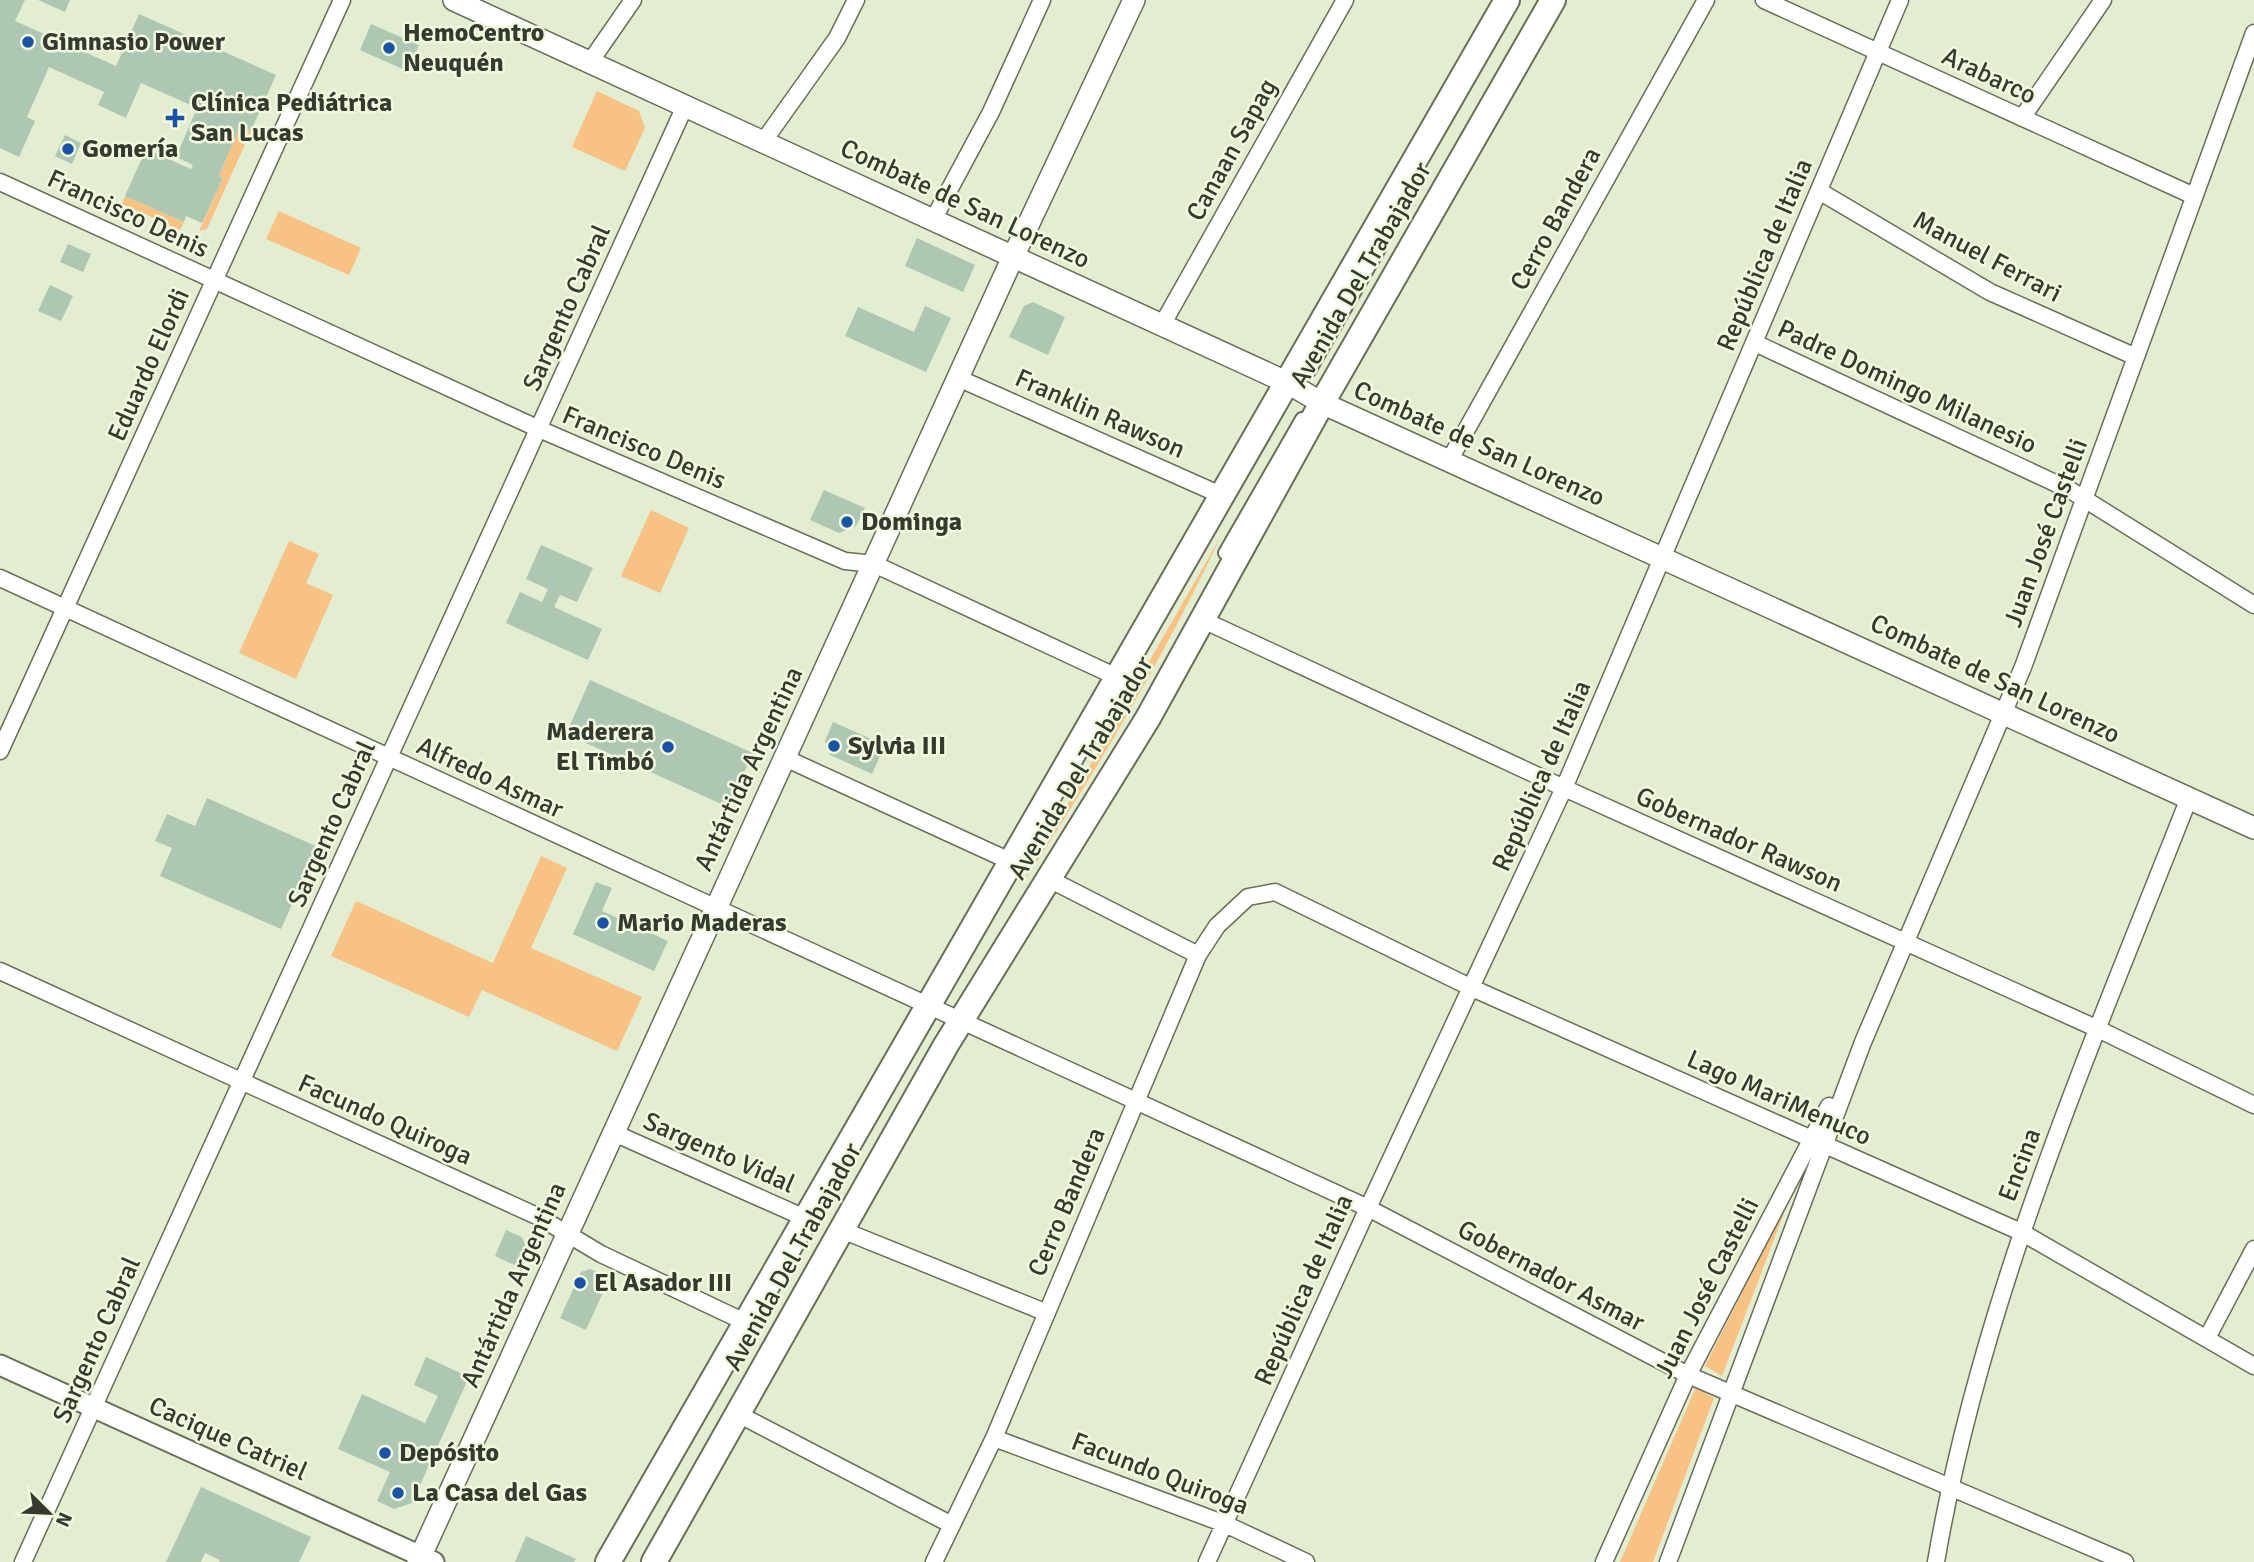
<svg xmlns="http://www.w3.org/2000/svg" width="2254" height="1562" font-family="Signika,sans-serif">
<style>
.green{fill:#f7c283}
.building{fill:#aec7b3}
.lines{fill:none;stroke-linecap:round;stroke-linejoin:round}
.pedestrian-casing{stroke:#677057;stroke-width:16}
.minor-casing{stroke:#677057;stroke-width:19}
.tertiary-casing{stroke:#677057;stroke-width:23}
.secondary-casing{stroke:#677057;stroke-width:24}
.primary-casing{stroke:#677057;stroke-width:28}
.pedestrian{stroke:#fff;stroke-width:12}
.minor{stroke:#fff;stroke-width:16}
.tertiary{stroke:#fff;stroke-width:19}
.secondary{stroke:#fff;stroke-width:21}
.primary{stroke:#fff;stroke-width:24}
.poi-dot{fill:#1a52a4;stroke:#f0fade;stroke-width:2.5}
.labels{text-anchor:middle;dominant-baseline:central;stroke-width:5;stroke-linejoin:round;paint-order:stroke}
.poi-label{font-size:26px;font-weight:bold;fill:#35392e;stroke:#f0fade;text-anchor:start}
.street-label{font-size:26px;fill:#35392e;stroke:#f0fade}
</style>
<rect width="100%" height="100%" fill="#e3edd1"/>
<!-- green -->
<path class="green" d="M597,91L639,111L645,128L625,171L572,147Z
M240,126L251,131L207,229L199,231L223,178L219,176Z
M125,196L184,222L180,230L122,204Z
M279,211L361,248L349,275L266,239Z
M651,510L689,528L660,593L621,576Z
M1221,536C1163,659 1095,774 1020,887Z
M289,541L319,554L306,583L333,595L296,679L239,653Z
M541,856L567,868L531,948L642,997L617,1051L482,990L469,1017L331,956L356,901L493,963Z
M1789,1200L1722,1376L1705,1366Z
M1696,1387L1714,1398L1653,1562H1620Z"/>
<!-- building -->
<path class="building" d="M0,0H25L15,21L116,66L139,14L276,75L251,131L240,126L219,176L223,178L202,223L186,216L184,222L125,196L146,149L191,169L193,165L176,157L197,108L141,83L126,118L98,105L104,92L49,67L27,117L35,121L19,157L0,148Z
M38,0H70L65,12Z
M371,24L419,45L407,71L360,50Z
M65,135L81,143L72,164L55,156Z
M917,238L975,265L963,292L905,266Z
M68,244L91,254L83,272L60,262Z
M50,285L73,296L61,321L38,311Z
M1033,302L1065,317L1048,355L1009,337L1024,306Z
M925,306L951,318L926,372L845,336L858,307L914,332Z
M824,490L865,508L856,526L839,533L810,520Z
M541,545L593,568L577,602L560,595L554,607L602,629L588,660L506,623L520,592L542,602L548,589L526,579Z
M590,680L753,753L728,807L566,734Z
M833,722L885,745L872,774L830,755L825,741Z
M207,798L318,847L281,929L160,876L172,848L155,841L167,814L195,826Z
M596,882L612,888L602,911L668,941L654,971L573,934Z
M506,1230L522,1237L527,1250L519,1267L495,1256Z
M590,1269L610,1277L586,1330L560,1318L581,1272Z
M426,1357L469,1377L412,1503L394,1509L377,1501L390,1472L338,1449L362,1394L425,1423L438,1396L414,1385Z
M201,1487L311,1537L299,1562H219L220,1560L205,1553L201,1562H166Z
M526,1536L576,1559L574,1562H515Z"/>
<g class="lines">
<!-- pedestrian casing -->
<g class="pedestrian-casing">
<path id="pedestrian" d="M1373,243L1380,247L1309,371L1304,372L1302,367Z
M1302,419H1306L1307,424L1232,557L1225,553Z"/>
</g>
<!-- minor casing -->
<g class="minor-casing">
<path id="minor" d="M1764,0L2194,196
M590,62L633,0
M2022,118L2103,0
M763,142L837,38L856,0
M0,182L539,429L845,561L874,564L1119,678
M1819,191L1990,292L2136,357
M933,220L991,112L1042,0
M1162,325L1345,0
M1755,343L2070,490L2254,605
M958,378L1223,496
M1449,461L1706,0
M0,578L1368,1208L1688,1375L2125,1562
M1203,620L1564,788L2098,1029L2254,1105
M0,751L342,0
M785,758L1012,862
M1049,879L1198,955
M0,971L539,1217L601,1254L745,1322
M614,1133L805,1218
M842,1230L1047,1313
M2207,1338L2254,1249
M738,1414L952,1525
M994,1438L1225,1524L1306,1562
M23,1562L685,106
M934,1562L994,1438L1198,955L1217,926L1248,897L1275,892L1472,988L2021,1232L2254,1366
M1207,1562L1368,1208L1564,788L1900,0
M1604,1562L1688,1375L1829,1106
M1668,1562L1863,1042L2023,667L2254,33
M1936,1562C1981,1297 2091,1047 2189,798"/>
</g>
<!-- tertiary casing -->
<g class="tertiary-casing">
<path id="tertiary" d="M0,1365L434,1562"/>
</g>
<!-- secondary casing -->
<g class="secondary-casing">
<path id="secondary" d="M454,0L1286,382L1322,403L2254,828
M418,1562L1013,257L1134,0"/>
</g>
<!-- primary casing -->
<g class="primary-casing">
<path id="primary" d="M608,1562L1507,0
M654,1562L946,1045L1148,718L1322,403L1553,0"/>
</g>
<!-- pedestrian -->
<use href="#pedestrian" class="pedestrian"/>
<!-- minor -->
<use href="#minor" class="minor"/>
<!-- tertiary -->
<use href="#tertiary" class="tertiary"/>
<!-- secondary -->
<use href="#secondary" class="secondary"/>
<!-- primary -->
<use href="#primary" class="primary"/>
</g>
<!-- markers -->
<g class="poi-dot">
<circle cx="28" cy="42" r="7"/>
<circle cx="389" cy="48" r="7"/>
<path d="M171.5 107.5h7v7h7v7h-7v7h-7v-7h-7v-7h7z"/>
<circle cx="68" cy="149" r="7"/>
<circle cx="847" cy="522" r="7"/>
<circle cx="834" cy="746" r="7"/>
<circle cx="668" cy="747" r="7"/>
<circle cx="603" cy="923" r="7"/>
<circle cx="580" cy="1283" r="7"/>
<circle cx="385" cy="1453" r="7"/>
<circle cx="398" cy="1493" r="7"/>
</g>
<g class="labels">
<!-- poi labels -->
<g class="poi-label">
<text x="403" y="33">HemoCentro<tspan x="403" dy="30">Neuquén</tspan></text>
<text x="42" y="42">Gimnasio Power</text>
<text x="191" y="103">Clínica Pediátrica<tspan x="191" dy="30">San Lucas</tspan></text>
<text x="82" y="149">Gomería</text>
<text x="861" y="522">Dominga</text>
<text x="654" y="732" text-anchor="end">Maderera<tspan x="654" dy="30">El Timbó</tspan></text>
<text x="848" y="746">Sylvia III</text>
<text x="617" y="923">Mario Maderas</text>
<text x="594" y="1283">El Asador III</text>
<text x="399" y="1453">Depósito</text>
<text x="412" y="1493">La Casa del Gas</text>
</g>
<!-- street labels -->
<g class="street-label">
<text transform="translate(1989 76) rotate(25)">Arabarco</text>
<text transform="translate(1232 150) rotate(-61)">Canaan Sapag</text>
<text transform="translate(965 204) rotate(25)">Combate de San Lorenzo</text>
<text transform="translate(128 214) rotate(25)">Francisco Denis</text>
<text transform="translate(1556 219) rotate(-61)">Cerro Bandera</text>
<text transform="translate(1765 255) rotate(-67)">República de Italia</text>
<text transform="translate(1987 257) rotate(28)">Manuel Ferrari</text>
<text transform="translate(1361 275) rotate(-60)">Avenida Del Trabajador</text>
<text transform="translate(567 308) rotate(-66)">Sargento Cabral</text>
<text transform="translate(149 365) rotate(-66)">Eduardo Elordi</text>
<text transform="translate(1907 387) rotate(25)">Padre Domingo Milanesio</text>
<text transform="translate(1100 414) rotate(24)">Franklin Rawson</text>
<text transform="translate(1479 444) rotate(24)">Combate de San Lorenzo</text>
<text transform="translate(644 448) rotate(23)">Francisco Denis</text>
<text transform="translate(2046 533) rotate(-70)">Juan José Castelli</text>
<text transform="translate(1995 679) rotate(25)">Combate de San Lorenzo</text>
<text transform="translate(1081 768) rotate(-59)">Avenida Del Trabajador</text>
<text transform="translate(749 769) rotate(-65)">Antártida Argentina</text>
<text transform="translate(1542 776) rotate(-66)">República de Italia</text>
<text transform="translate(490 778) rotate(25)">Alfredo Asmar</text>
<text transform="translate(332 824) rotate(-66)">Sargento Cabral</text>
<text transform="translate(1739 840) rotate(24)">Gobernador Rawson</text>
<text transform="translate(1779 1098) rotate(24)">Lago MariMenuco</text>
<text transform="translate(385 1120) rotate(24)">Facundo Quiroga</text>
<text transform="translate(719 1153) rotate(24)">Sargento Vidal</text>
<text transform="translate(2020 1165) rotate(-69)">Encina</text>
<text transform="translate(1067 1202) rotate(-67)">Cerro Bandera</text>
<text transform="translate(793 1257) rotate(-61)">Avenida Del Trabajador</text>
<text transform="translate(1551 1276) rotate(28)">Gobernador Asmar</text>
<text transform="translate(514 1285) rotate(-66)">Antártida Argentina</text>
<text transform="translate(1707 1288) rotate(-63)">Juan José Castelli</text>
<text transform="translate(1304 1290) rotate(-66)">República de Italia</text>
<text transform="translate(97 1340) rotate(-66)">Sargento Cabral</text>
<text transform="translate(228 1439) rotate(24)">Cacique Catriel</text>
<text transform="translate(1160 1474) rotate(21)">Facundo Quiroga</text>
</g>
</g>
<!-- north arrow -->
<g transform="translate(49 1513) rotate(114)" stroke="#f0fade" stroke-width="5" paint-order="stroke">
<path d="M0-5L12 26L0 18L-12 26Z" fill="#35392e"/>
<text y="-10" font-size="19" font-weight="bold" text-anchor="middle" fill="#35392e">N</text>
</g>
</svg>
